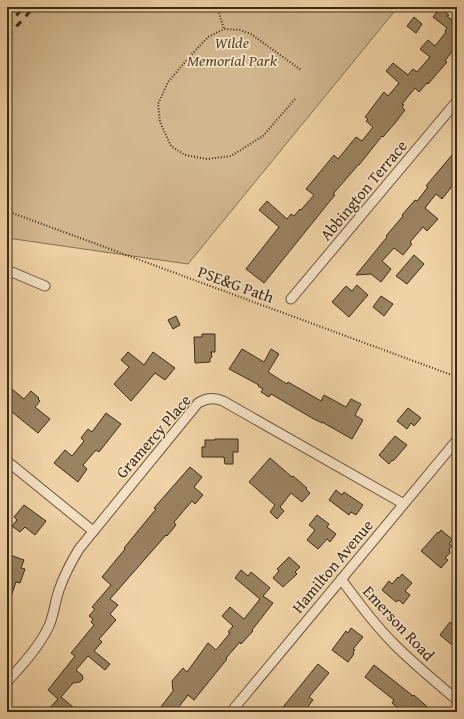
<svg xmlns="http://www.w3.org/2000/svg" width="464" height="719" font-family="'Gentium Book Plus',serif">
<style>
.green{fill:#d1b78e;stroke:#867252}
.building{fill:#9a8361;stroke:#3c2c16}
.lines{fill:none;stroke-linecap:round;stroke-linejoin:round}
.street-casing{stroke:#69563a;stroke-width:11}
.path{stroke:#3c2c16;stroke-width:2;stroke-dasharray:1 2;stroke-linecap:butt}
.street{stroke:#f5e2c5;stroke-width:9}
.rail{stroke:#3c2c16;stroke-width:3;stroke-dasharray:7 7;stroke-linecap:butt}
.labels{text-anchor:middle;dominant-baseline:central;stroke-width:3.5;stroke-linejoin:round;paint-order:stroke}
.park-label{font-size:16px;font-style:italic;fill:#5a482e;stroke:#f5e2c5}
.street-label{font-size:16px;fill:#3c2c16;stroke:#f5e2c5}
</style>
<rect width="100%" height="100%" fill="#f0d3a6"/>
<filter id="stains"><feTurbulence type="fractalNoise" baseFrequency=".005" numOctaves="4"/><feColorMatrix values="0 0 0 0 .2 0 0 0 0 .09 0 0 0 0 .02 0 0 0 .5 -.17"/></filter>
<radialGradient id="worn" r=".72"><stop offset=".6" stop-color="#630" stop-opacity="0"/><stop offset="1" stop-color="#630" stop-opacity=".3"/></radialGradient>
<!-- green -->
<path class="green" d="M7,7H398L188,264L7,238Z"/>
<!-- building -->
<path class="building" d="M440,8L449,15L447,16L453,21L457,16V45L447,58L445,61L447,62L428,84L427,83L419,92L415,88L402,104L404,105L402,107L405,110L395,123L383,137L382,136L359,165V164L333,194L335,195L330,201L264,283L246,269L279,227L259,210L267,201L287,219L291,214L294,216L300,209L301,210L314,195L306,189L334,155L338,159L356,137L362,141L373,127L366,121L368,119L365,117L384,92L388,96L399,83L386,71L393,63L408,75L413,69L417,72L430,57L420,49L428,40L435,46L446,32L445,31L447,28L433,17Z
M414,17L422,24L416,33L407,26Z
M457,149V180L442,199L436,194L425,208L438,219L427,231L423,227L410,242L412,244L403,255L394,248L382,261L391,269L381,282L371,274L356,275L387,237L386,236L403,216L402,215L415,200L417,201L428,187L426,186Z
M414,255L424,264L407,284L396,276Z
M357,285L368,295L349,317L332,302L346,286L352,291Z
M381,296L393,304L384,316L373,307Z
M176,316L180,325L173,329L168,320Z
M202,334H215V352H211L212,357L210,358V362L195,363L194,337H202Z
M242,349L264,362L271,349L279,354L268,372L287,384L288,382L321,401L324,395L346,407L351,399L361,404L355,415L363,420L352,439L322,422V423L312,418L271,394L269,397L261,392L263,389L258,386L259,385L229,369Z
M128,352L144,365L153,352L175,368L165,380L155,373L131,401L114,384L129,367L121,360Z
M7,385L24,399L31,391L39,398L38,399L40,401L35,407L50,419L38,433L7,408Z
M408,408L421,418L414,426L411,423L407,429L397,421Z
M106,413L121,424L99,452L96,450L83,465L87,469L78,482L54,463L65,450L72,456L84,441L81,438L88,429L92,432Z
M395,436L407,445L395,459L393,461L392,460L389,464L379,455Z
M215,439H238V452H233V464H225L224,457H202V447H205V440H215Z
M270,458L292,477L293,476L307,488L306,489L310,493L302,502L291,493L280,507L284,511L277,519L270,512L275,505L249,482Z
M190,467L202,477L194,487L203,495L195,504L192,501L174,522L176,525L167,536L166,535L110,599L118,605L110,614L116,620L99,639L102,642L94,651L110,664L105,670L88,656L76,670L82,675L83,679L80,682L73,683L61,697L79,712H46L58,699L48,690L75,656L71,653L94,625L91,622L93,619L89,616L95,609L92,607L111,585L102,577L125,549L124,548L156,509L154,508Z
M336,490L342,495L344,492L363,505L356,515L351,512L349,515L329,500Z
M24,505L46,521L35,535L25,527L20,532L12,526L17,520L14,517Z
M317,515L329,524L327,527L336,534L330,542L327,539L318,549L307,540L315,530L309,525Z
M441,530L453,540L449,544L452,546L449,549L450,553L445,558L448,560L441,568L421,551L438,532L439,533Z
M7,554L24,560L21,568L25,569L20,583L16,582L8,605H7Z
M289,557L300,567L295,572L297,574L283,587L273,578L279,571L277,569Z
M241,570L248,576L251,572L270,588L263,596L273,603L252,630L253,631L241,644L240,642L226,658L227,659L194,700L188,695L175,712H157L173,691L172,681L183,668L187,672L208,643L216,650L230,633L228,632L233,626L222,616L230,607L244,619L260,599L235,578Z
M402,574L412,583L405,591L410,595L403,604L399,600L396,602L382,590L389,581L392,584L398,577L399,578Z
M450,622L457,627V649L440,635Z
M351,628L363,637L353,649L355,650L353,652L354,654L348,662L332,650L346,631L348,633Z
M318,664L329,673L309,697L313,700L304,712H279Z
M374,665L413,696L414,695L433,712H414L408,707L403,712L392,703L394,700L365,677Z"/>
<g class="lines">
<!-- street casing -->
<g class="street-casing">
<path id="street" d="M7,270L45,286
M291,299L457,101
M7,461L93,531
M341,579C358,602 375,625 395,645C415,665 436,682 457,700
M7,682C22,665 39,647 49,626C54,614 55,602 59,590C64,576 71,562 79,549L198,403C206,398 214,397 223,401L404,504
M231,712L457,440"/>
</g>
<!-- path -->
<path class="path" d="M217,7L224,29
M295,99L263,136L231,156L207,159L185,155L171,146L160,122L158,104L168,82L191,55L208,37L224,29L240,30L251,34L301,70
M7,211L457,377"/>
<!-- street -->
<use href="#street" class="street"/>
<!-- rail -->
<path class="rail" d="M7,26L24,7
M7,37L34,7"/>
</g>
<g class="labels">
<!-- park labels -->
<g class="park-label">
<text x="232" y="42">Wilde<tspan x="232" dy="18">Memorial Park</tspan></text>
</g>
<!-- street labels -->
<g class="street-label">
<text transform="translate(363 190) rotate(-50)">Abbington Terrace</text>
<text transform="translate(236 284) rotate(20)">PSE&amp;G Path</text>
<text transform="translate(153 436) rotate(-49)">Gramercy Place</text>
<text transform="translate(332 566) rotate(-50)">Hamilton Avenue</text>
<text transform="translate(399 623) rotate(47)">Emerson Road</text>
</g>
</g>
<!-- margin -->
<rect width="464" height="719" fill="none" stroke="#f0d3a6" stroke-width="24"/>
<rect x="8" y="8" width="448" height="703" fill="none" stroke="#3c2c16" stroke-width="2"/>
<rect x="12" y="12" width="440" height="695" fill="none" stroke="#3c2c16"/>
<rect width="100%" height="100%" filter="url(#stains)"/>
<rect width="100%" height="100%" fill="url(#worn)"/>
</svg>
